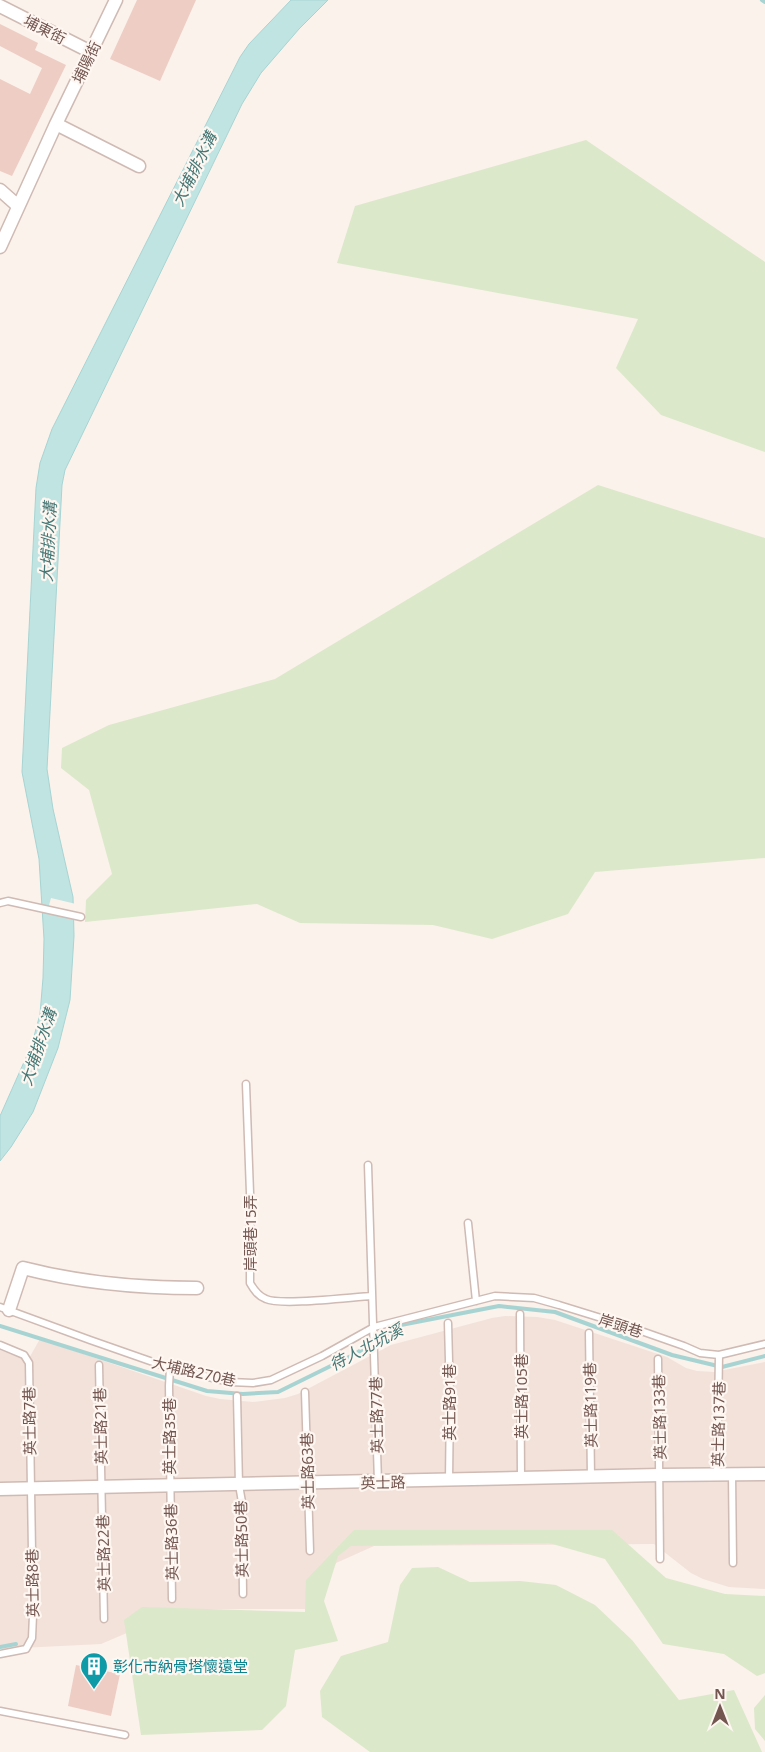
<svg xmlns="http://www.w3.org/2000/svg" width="765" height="1752" font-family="'Noto Sans','Noto Sans TC',sans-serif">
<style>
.residential{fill:#f2e2da}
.green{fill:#dce8ca}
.water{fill:#c0e4e2;stroke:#a7d4d3}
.pier{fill:#fbf2eb}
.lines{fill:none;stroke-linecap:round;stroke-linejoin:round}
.stream{stroke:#a7d4d3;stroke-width:4}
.building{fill:#eecdc5}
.lane-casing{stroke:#cfbab4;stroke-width:9}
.street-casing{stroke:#cfbab4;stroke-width:15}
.lane{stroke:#fff;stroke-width:6}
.street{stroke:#fff;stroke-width:12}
.labels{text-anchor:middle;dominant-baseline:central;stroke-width:4.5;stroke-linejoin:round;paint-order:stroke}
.street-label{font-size:15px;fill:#745650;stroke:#fef6f1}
.culture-label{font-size:15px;fill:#0d838f;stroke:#fef6f1;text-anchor:start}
.water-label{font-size:16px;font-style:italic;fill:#447876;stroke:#fef6f1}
</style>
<rect width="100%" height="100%" fill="#fbf2eb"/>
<!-- residential -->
<path class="residential" d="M505,1316L537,1317L555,1320L667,1357L686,1368L697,1371L714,1372L765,1362V1589L729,1587L703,1579L691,1573L654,1544L374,1546L336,1563L308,1609H183L101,1644L0,1649V1348L28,1360L40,1339L206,1396L220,1399L253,1402L285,1398L298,1394L391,1345L492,1318Z"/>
<!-- green -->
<path class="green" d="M586,140L765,262V452L661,415L616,368L638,319L337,263L355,206Z
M598,485L765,538V858L595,872L568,914L492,939L433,925L300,923L257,904L85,922L86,900L112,874L89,790L61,768L62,748L109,725L275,679Z
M354,1530H612L666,1578L725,1594L765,1596V1673L757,1676L724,1654L663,1644L605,1559L549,1543L351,1546L338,1556L324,1601L338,1641L295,1650L286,1706L262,1730L141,1735L124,1620L142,1607L305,1612L306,1580Z
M438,1567L470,1582L520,1581L556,1585L595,1605L632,1640L679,1700L734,1690L762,1752H370L322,1717L320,1691L341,1656L388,1642L400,1585L412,1568Z
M765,1695V1741L755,1729L754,1708Z"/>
<!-- water -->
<path class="water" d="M291,0H328L299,29L261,73L242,104L65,470L62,485L47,769L53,809L73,897L74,936L70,1000L58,1048L33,1112L11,1147L0,1161V1116L32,1044L40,1014L43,978L44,939L39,859L22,772L36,488L40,463L52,429L240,57L249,44Z"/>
<!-- pier -->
<path class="pier" d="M51,898L76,904V915L48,909Z"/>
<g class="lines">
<!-- stream -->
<path class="stream" d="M762,0L765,2
M0,1326L207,1391L243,1394L278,1392L355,1354L401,1325L499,1306L555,1312L672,1355L722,1367L765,1356
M0,1647L16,1644"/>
</g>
<!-- building -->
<path class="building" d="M137,0H196L160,81L110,59Z
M0,24L38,43L35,50L66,65L12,176L0,171V79L30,94L42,68L0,46Z
M76,1665L120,1674L111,1716L68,1706Z"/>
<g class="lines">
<!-- lane casing -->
<g class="lane-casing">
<path id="lane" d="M0,903L8,901L81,917
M246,1084L250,1193V1283C254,1290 258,1296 266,1299C281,1306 352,1297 372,1296
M368,1165L378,1482
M468,1223L476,1301
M0,1307L90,1340L170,1368L230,1382L253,1383L271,1380L322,1356L374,1327L495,1296L534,1298L559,1305L627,1326L684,1346L700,1353L719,1355L765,1344
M520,1314L521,1479
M448,1323L450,1398L449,1480
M589,1333L591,1477
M0,1345L24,1355L29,1363L33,1615L32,1638L26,1649L0,1654
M658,1359L660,1559
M99,1365L104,1619
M170,1368L169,1386L172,1599
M305,1392L310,1551
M237,1396L239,1485L242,1502L243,1594
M717,1474L719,1355
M732,1474L733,1563
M0,1711L125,1735"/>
</g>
<!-- street casing -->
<g class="street-casing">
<path id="street" d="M0,6L91,52
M56,124L139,166
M0,190L18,206
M0,247L56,124L116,0
M9,1310L23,1268C81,1283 137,1288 197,1288
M0,1489L660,1475L765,1474"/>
</g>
<!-- lane -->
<use href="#lane" class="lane"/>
<!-- street -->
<use href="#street" class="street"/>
</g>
<!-- icons -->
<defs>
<g id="building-pin" transform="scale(1.4375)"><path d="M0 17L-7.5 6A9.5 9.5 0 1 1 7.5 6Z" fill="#0f9aa8" stroke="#fef6f1"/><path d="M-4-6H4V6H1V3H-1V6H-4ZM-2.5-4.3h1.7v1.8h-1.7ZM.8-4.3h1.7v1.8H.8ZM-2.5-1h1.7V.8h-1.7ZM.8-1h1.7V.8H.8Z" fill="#fff"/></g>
</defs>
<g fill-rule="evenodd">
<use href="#building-pin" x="94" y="1666"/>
</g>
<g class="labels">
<!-- street labels -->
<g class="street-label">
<text transform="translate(45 29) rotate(27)">埔東街</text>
<text transform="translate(86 62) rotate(-64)">埔陽街</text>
<text transform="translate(250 1233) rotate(-90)">岸頭巷15弄</text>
<text transform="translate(621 1325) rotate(18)">岸頭巷</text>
<text transform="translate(194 1371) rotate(13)">大埔路270巷</text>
<text transform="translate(521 1396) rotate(-90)">英士路105巷</text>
<text transform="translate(449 1402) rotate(-90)">英士路91巷</text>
<text transform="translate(590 1405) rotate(-91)">英士路119巷</text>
<text transform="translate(376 1415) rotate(-91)">英士路77巷</text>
<text transform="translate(659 1417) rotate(-91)">英士路133巷</text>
<text transform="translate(29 1421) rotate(-91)">英士路7巷</text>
<text transform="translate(718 1424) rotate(-89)">英士路137巷</text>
<text transform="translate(100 1426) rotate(-91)">英士路21巷</text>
<text transform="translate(169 1436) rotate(-90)">英士路35巷</text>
<text transform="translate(307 1471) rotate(-91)">英士路63巷</text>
<text transform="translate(383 1482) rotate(-1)">英士路</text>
<text transform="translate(241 1539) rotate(-91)">英士路50巷</text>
<text transform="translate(171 1542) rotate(-91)">英士路36巷</text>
<text transform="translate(103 1553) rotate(-91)">英士路22巷</text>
<text transform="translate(32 1583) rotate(-91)">英士路8巷</text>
</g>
<!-- culture labels -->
<g class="culture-label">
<text x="113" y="1666">彰化市納骨塔懷遠堂</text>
</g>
<!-- water labels -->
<g class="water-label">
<text transform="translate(194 169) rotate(-64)">大埔排水溝</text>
<text transform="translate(48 542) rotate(-87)">大埔排水溝</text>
<text transform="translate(38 1047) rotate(-71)">大埔排水溝</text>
<text transform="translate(366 1347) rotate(-28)">待人北坑溪</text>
</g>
</g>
<!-- north arrow -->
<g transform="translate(720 1707)" stroke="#fef6f1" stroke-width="4" paint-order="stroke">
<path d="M0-4L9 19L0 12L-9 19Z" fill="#745650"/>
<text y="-8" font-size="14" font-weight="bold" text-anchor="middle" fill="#745650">N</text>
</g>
</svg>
